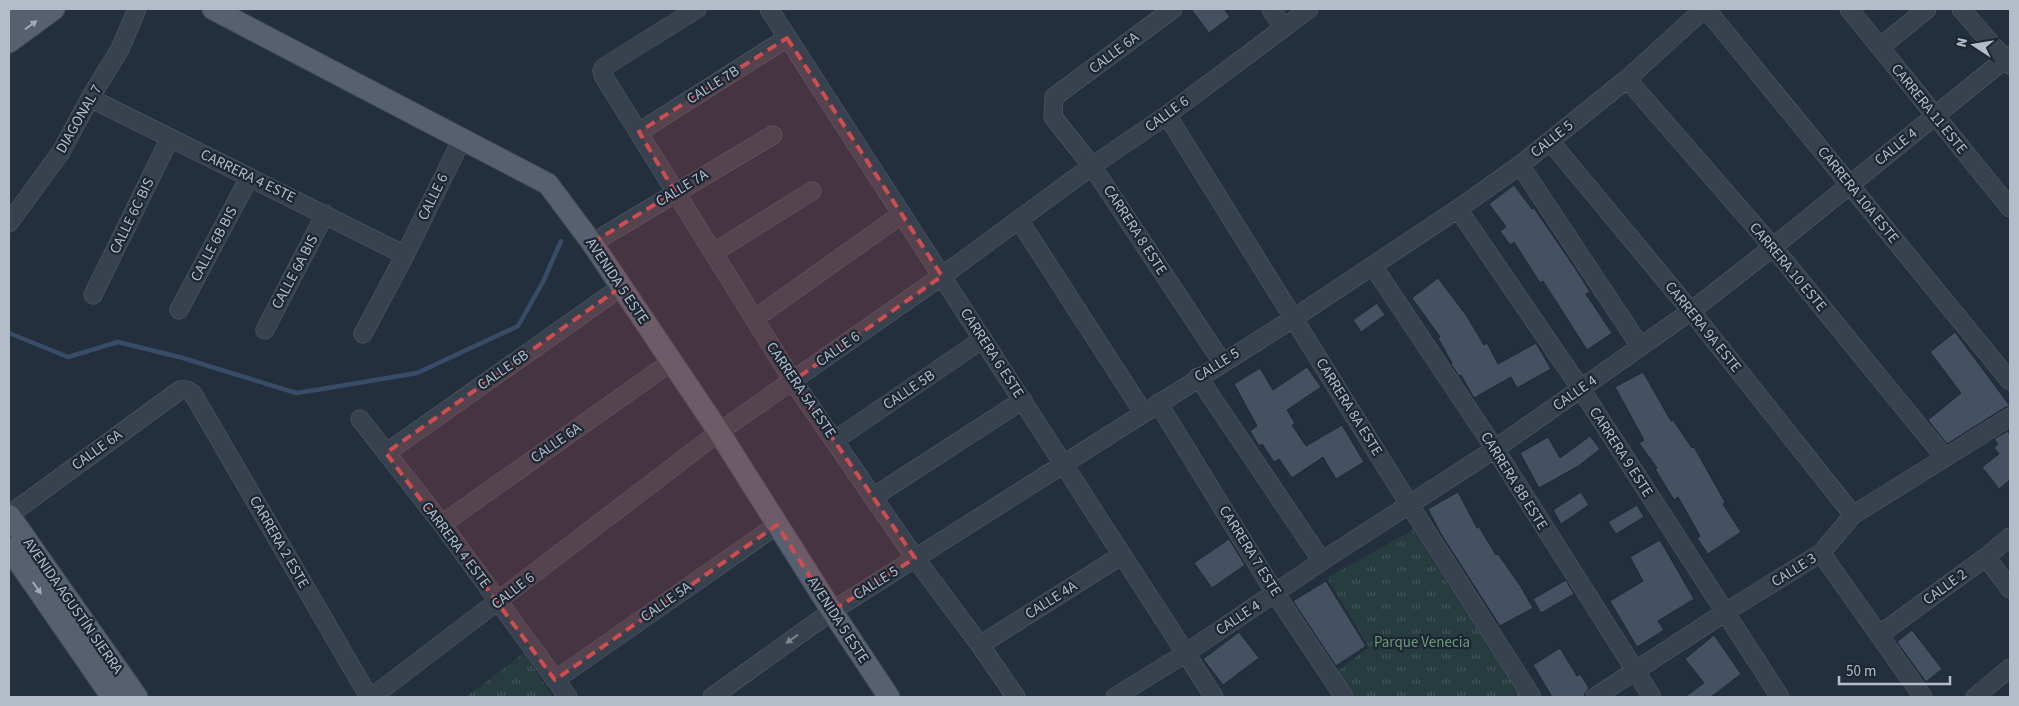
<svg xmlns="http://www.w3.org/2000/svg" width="2019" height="706" font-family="'Source Sans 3',sans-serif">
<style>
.park{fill:url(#park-tufts)}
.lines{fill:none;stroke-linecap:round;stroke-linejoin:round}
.stream{stroke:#394c67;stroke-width:4.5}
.building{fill:#455162;stroke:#1f2835}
.minor-casing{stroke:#565f6c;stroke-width:19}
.major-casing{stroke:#414a57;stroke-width:23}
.minor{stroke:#38414e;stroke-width:18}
.major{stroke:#56606e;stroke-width:21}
.oneway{fill:#a1aab7}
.oneway2{fill:#7c8592}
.marked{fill:#ce4d50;fill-opacity:0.2;stroke:#ce4d50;stroke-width:4;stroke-dasharray:10 6;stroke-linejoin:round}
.labels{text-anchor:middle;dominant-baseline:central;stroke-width:4.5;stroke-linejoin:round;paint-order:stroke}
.street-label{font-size:15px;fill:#b4bcc9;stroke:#1d2633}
.park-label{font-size:15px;fill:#6b9a76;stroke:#1d2633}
</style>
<defs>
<pattern id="park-tufts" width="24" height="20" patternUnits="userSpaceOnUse" patternTransform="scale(1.25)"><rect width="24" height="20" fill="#263c3f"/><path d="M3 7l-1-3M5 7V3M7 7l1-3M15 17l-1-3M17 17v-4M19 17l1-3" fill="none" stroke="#435659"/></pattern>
</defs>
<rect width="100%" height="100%" fill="#242f3e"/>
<!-- park -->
<path class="park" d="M1413,530L1521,697H1356L1338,671L1369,647L1327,578Z
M524,653L553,697H466Z"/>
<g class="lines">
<!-- stream -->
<path class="stream" d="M9,333L68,357L118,342L183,358L296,393L322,389L417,373L518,326L543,282L561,241"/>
</g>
<!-- building -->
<path class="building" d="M1191,9H1224L1230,17L1209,33Z
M1514,185L1532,209L1534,208L1575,268L1590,292L1586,294L1612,333L1587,350L1543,281L1540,283L1514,242L1510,245L1500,231L1506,227L1489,204Z
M1438,278L1466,315L1484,345L1487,343L1498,364L1536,343L1551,369L1517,388L1511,377L1474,398L1461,375L1459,376L1451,364L1452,363L1438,338L1440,337L1412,298Z
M1377,303L1385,315L1361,332L1353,320Z
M1955,332L2010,406L2004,408L1947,444L1928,420L1961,393L1930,352Z
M1307,367L1321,387L1287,410L1295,423L1292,425L1306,446L1342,425L1364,462L1336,479L1323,457L1292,478L1279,459L1274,462L1262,444L1259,446L1250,431L1257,426L1234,384L1260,368L1273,390Z
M1643,372L1671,421L1673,420L1692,448L1694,447L1725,502L1723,504L1741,532L1708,554L1697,538L1700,536L1678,497L1674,500L1655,469L1657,468L1639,443L1644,440L1615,387Z
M2008,431L2010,435V480L1999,489L1982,467L1999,454L1994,448L1998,444L1994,439Z
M1590,436L1600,449L1580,465L1539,488L1520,453L1548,437L1560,458Z
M1458,492L1477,528L1479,527L1496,555L1498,554L1521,587L1533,608L1500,626L1441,534L1428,509Z
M1581,492L1589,505L1561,524L1553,510Z
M1637,505L1644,517L1616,534L1608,522Z
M1229,539L1245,565L1212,588L1194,563Z
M1660,540L1694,599L1658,621L1664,630L1637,647L1610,601L1643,581L1630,557Z
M1566,580L1574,594L1541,613L1533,599Z
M1326,581L1366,646L1336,666L1293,601Z
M1912,630L1942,669L1926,682L1897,642Z
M1239,632L1259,658L1223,685L1203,659Z
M1714,635L1741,674L1711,697H1685L1704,683L1685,659Z
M1560,648L1577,676L1580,674L1589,688L1583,697H1552L1533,665Z"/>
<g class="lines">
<!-- minor casing -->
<g class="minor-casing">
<path id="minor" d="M697,9L604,67L602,71L604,77L793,381L915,558L980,645L1016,697
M769,9L1214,697
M1173,9L1054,97L1053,117L1092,166L1222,362
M1271,9L1283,27
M1706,9L2010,381
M1849,9L2010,208
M1961,9L2010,65
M1880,47L1927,9
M1627,79L1773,247L1945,458
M90,98L405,255
M1167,115L1409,504L1532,697
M639,132L787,38
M1550,141L1691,311L1853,515
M1520,165L1640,346
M1458,209L1581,389L1780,697
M1019,220L1143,412
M9,223L61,152L90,98L120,49L137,9
M592,243L773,135
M713,253L812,191
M1373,266L1495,449L1652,697
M93,295L170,138
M179,310L249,178
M754,319L902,214
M265,330L325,214
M363,334L405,255L462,139
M1198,377L1322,561
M1158,403L1275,593L1344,697
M360,419L442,524L568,697
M835,440L983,339
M386,453L621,287
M873,497L1023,400
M9,515L180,390H187L193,394L369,697
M442,524L671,362
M1821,553L1923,697
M1986,557L2010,589
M1879,635L1986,557L2010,537
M980,645L1122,555
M555,680L777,525
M372,697L719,432L942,276L1092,166L1167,115L1309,9
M712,697L832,611L1294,318L1458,209L1520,165L1627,79L1704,9
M1115,697L1186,653L1322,561L1495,449L1691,311L1773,247L2010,55
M1595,697L1724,613L1821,553L1853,515L2010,417
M1975,697L2010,668"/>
</g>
<!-- major casing -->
<g class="major-casing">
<path id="major" d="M213,9L548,184L592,243L719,432L832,611L889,697
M9,21L26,9
M9,42L54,9
M9,515L137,697
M9,548L112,697"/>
</g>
<!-- minor -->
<use href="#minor" class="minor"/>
<!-- major -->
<use href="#major" class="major"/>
</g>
<!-- one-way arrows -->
<defs><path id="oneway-solid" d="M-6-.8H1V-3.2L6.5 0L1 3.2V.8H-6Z" transform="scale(1.25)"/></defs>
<g class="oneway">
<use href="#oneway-solid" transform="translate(31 25) rotate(-36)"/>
<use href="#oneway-solid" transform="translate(37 588) rotate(55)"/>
</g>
<use class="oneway2" href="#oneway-solid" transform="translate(792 639) rotate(144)"/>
<!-- marked area -->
<path class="marked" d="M787,38L942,276L793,381L915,558L832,611L777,525L555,680L386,453L621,287L592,243L675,192L639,132Z"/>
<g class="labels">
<!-- street labels -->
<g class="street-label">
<text transform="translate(1114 53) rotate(-37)">CALLE 6A</text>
<text transform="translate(713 85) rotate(-32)">CALLE 7B</text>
<text transform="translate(1929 109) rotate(51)">CARRERA 11 ESTE</text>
<text transform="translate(1167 114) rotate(-36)">CALLE 6</text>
<text transform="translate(79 119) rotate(-60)">DIAGONAL 7</text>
<text transform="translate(1552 139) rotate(-39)">CALLE 5</text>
<text transform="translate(1896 147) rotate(-39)">CALLE 4</text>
<text transform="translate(248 176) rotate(26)">CARRERA 4 ESTE</text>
<text transform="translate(682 188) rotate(-31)">CALLE 7A</text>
<text transform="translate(1858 195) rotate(51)">CARRERA 10A ESTE</text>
<text transform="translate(433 197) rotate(-64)">CALLE 6</text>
<text transform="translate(132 216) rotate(-64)">CALLE 6C BIS</text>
<text transform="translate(1135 230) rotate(57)">CARRERA 8 ESTE</text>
<text transform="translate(214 244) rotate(-62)">CALLE 6B BIS</text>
<text transform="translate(1788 267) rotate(50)">CARRERA 10 ESTE</text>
<text transform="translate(295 272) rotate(-62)">CALLE 6A BIS</text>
<text transform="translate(617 281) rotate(56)">AVENIDA 5 ESTE</text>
<text transform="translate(1703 327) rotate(51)">CARRERA 9A ESTE</text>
<text transform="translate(838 349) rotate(-35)">CALLE 6</text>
<text transform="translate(992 353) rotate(57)">CARRERA 6 ESTE</text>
<text transform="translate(1217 365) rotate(-32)">CALLE 5</text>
<text transform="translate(503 370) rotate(-35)">CALLE 6B</text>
<text transform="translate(801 390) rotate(56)">CARRERA 5A ESTE</text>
<text transform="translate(909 390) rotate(-34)">CALLE 5B</text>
<text transform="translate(1575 393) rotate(-35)">CALLE 4</text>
<text transform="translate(1349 407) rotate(58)">CARRERA 8A ESTE</text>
<text transform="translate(556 443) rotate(-35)">CALLE 6A</text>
<text transform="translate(97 450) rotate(-36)">CALLE 6A</text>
<text transform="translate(1621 452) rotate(57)">CARRERA 9 ESTE</text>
<text transform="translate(1514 481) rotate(58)">CARRERA 8B ESTE</text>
<text transform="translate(279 542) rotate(60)">CARRERA 2 ESTE</text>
<text transform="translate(456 545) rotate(53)">CARRERA 4 ESTE</text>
<text transform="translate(1250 551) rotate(58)">CARRERA 7 ESTE</text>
<text transform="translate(1794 570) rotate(-32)">CALLE 3</text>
<text transform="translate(876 583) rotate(-32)">CALLE 5</text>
<text transform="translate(1945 587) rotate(-36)">CALLE 2</text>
<text transform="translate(513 591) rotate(-38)">CALLE 6</text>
<text transform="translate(1051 600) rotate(-32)">CALLE 4A</text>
<text transform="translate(666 602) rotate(-35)">CALLE 5A</text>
<text transform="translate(73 606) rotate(55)">AVENIDA AGUSTÍN SIERRA</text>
<text transform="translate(1238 618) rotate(-34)">CALLE 4</text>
<text transform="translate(838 620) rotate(57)">AVENIDA 5 ESTE</text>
</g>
<!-- park labels -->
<g class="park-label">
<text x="1422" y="642">Parque Venecia</text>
</g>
</g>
<!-- border -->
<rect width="2019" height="706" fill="none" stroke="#b4bcc9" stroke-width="20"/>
<!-- north arrow -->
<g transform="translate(1974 45) rotate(282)" stroke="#1d2633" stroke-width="4" paint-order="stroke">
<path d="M0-4L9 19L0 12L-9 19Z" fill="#b4bcc9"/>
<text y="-8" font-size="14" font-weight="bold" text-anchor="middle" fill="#b4bcc9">N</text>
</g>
<!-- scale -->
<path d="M1839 676v8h111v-8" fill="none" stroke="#b4bcc9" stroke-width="2.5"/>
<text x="1846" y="676" font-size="15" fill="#b4bcc9" stroke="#1d2633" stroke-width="4" paint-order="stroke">50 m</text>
</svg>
